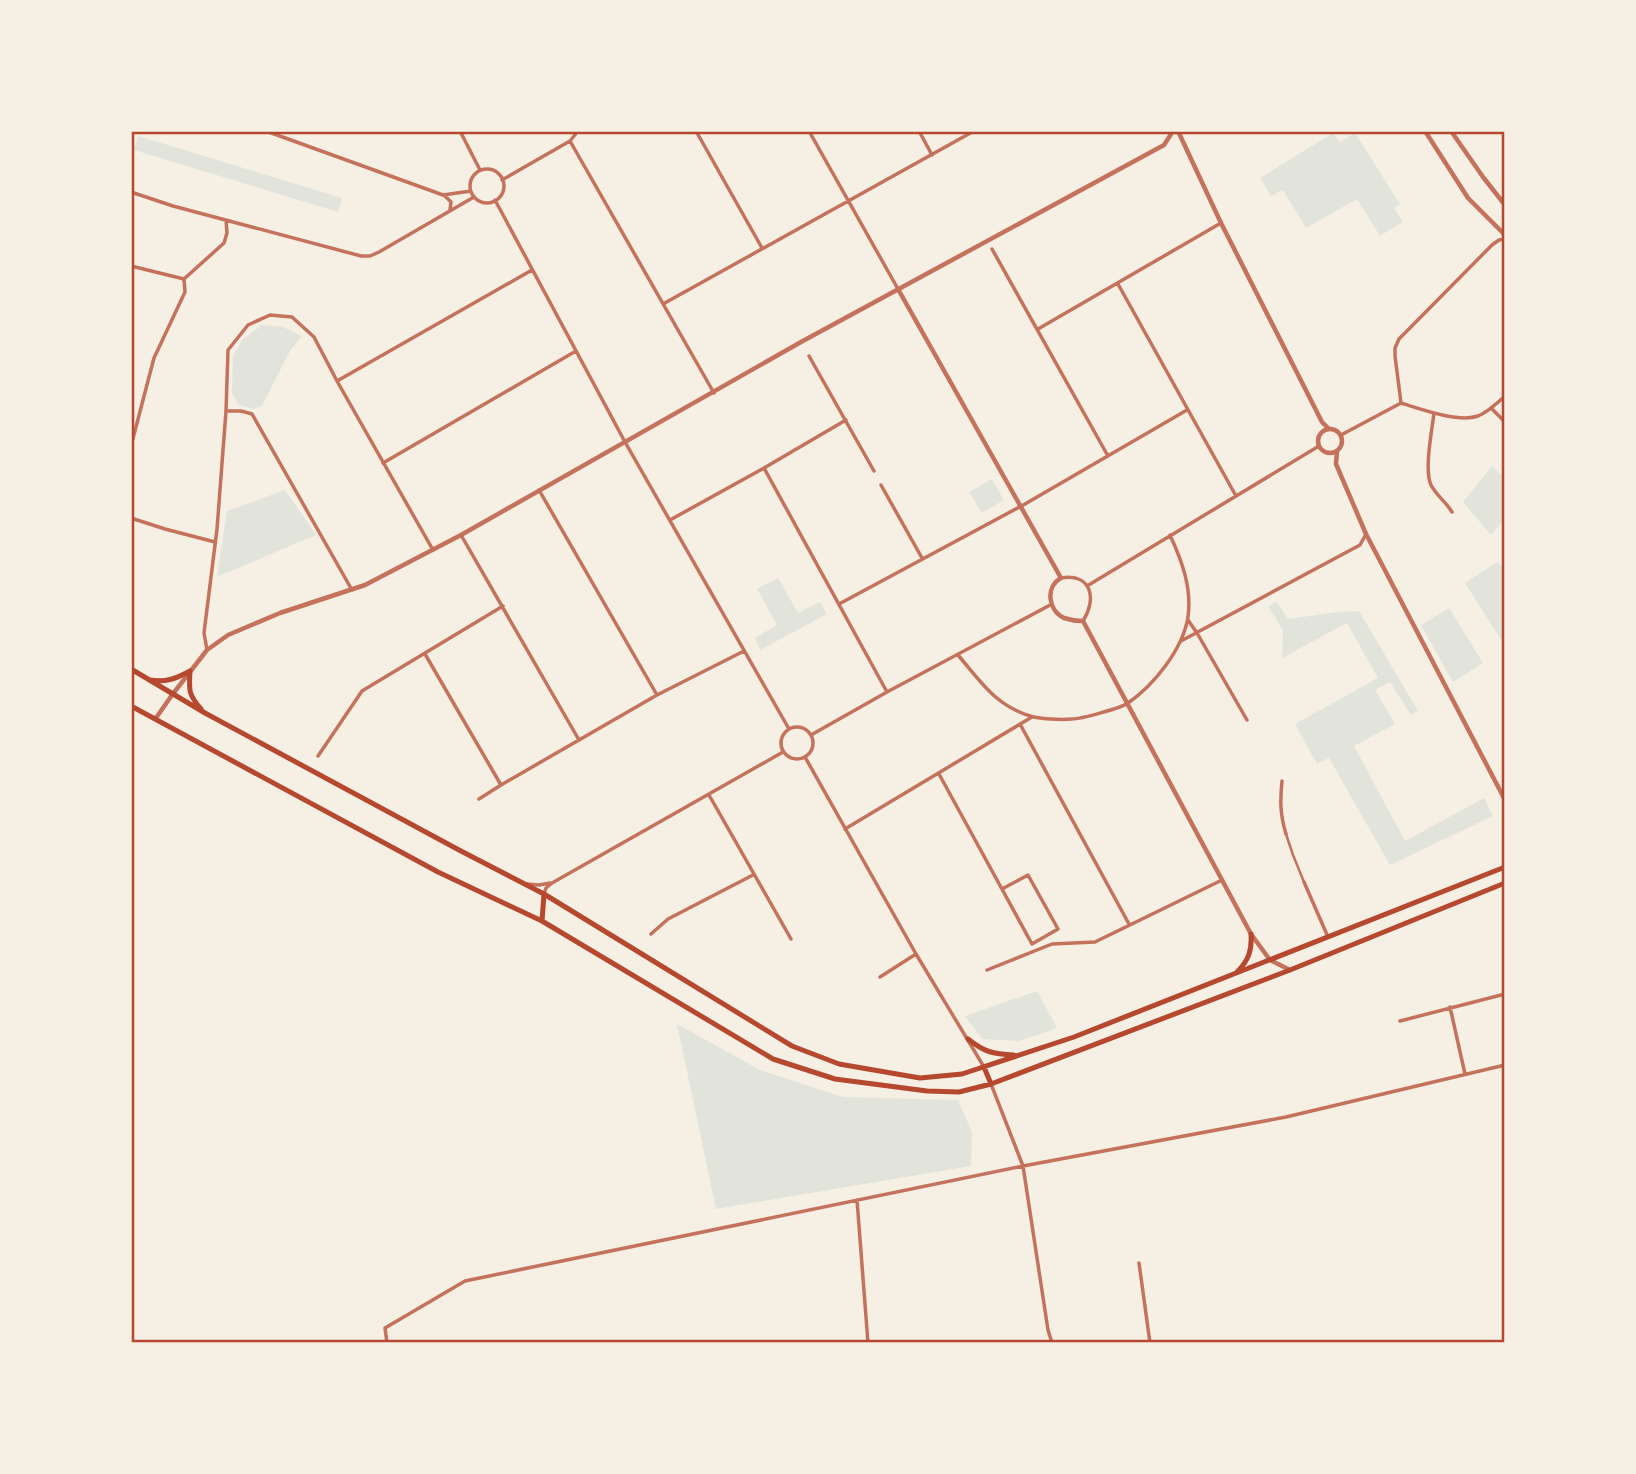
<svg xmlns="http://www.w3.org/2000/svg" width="1636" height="1474" font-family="Raleway,sans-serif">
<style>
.green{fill:#e2e4dc}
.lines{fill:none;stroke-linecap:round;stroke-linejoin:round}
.pedestrian{stroke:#c5725c;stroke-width:2.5}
.minor{stroke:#c5725c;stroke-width:3.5}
.tertiary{stroke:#c5725c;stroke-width:4.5}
.secondary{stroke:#b5482f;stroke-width:5}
.neatline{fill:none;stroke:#b5482f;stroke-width:2.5}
</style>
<rect width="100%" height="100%" fill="#f6efe4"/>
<!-- green -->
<path class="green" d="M1333,133L1340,142L1355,133L1400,204L1394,208L1403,222L1380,236L1357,199L1306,228L1283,190L1271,196L1260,178Z
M138,136L342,198L338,212L134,150Z
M262,325L283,327L302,336L290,351L262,406L253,409L238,404L232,393L233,355L243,339Z
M1492,466L1505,478V519L1491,535L1463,502Z
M992,479L1004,500L982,513L969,492Z
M285,490L316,535L217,577L227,511Z
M1497,562L1505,569V646L1465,583Z
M778,578L798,613L820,602L827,614L760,650L755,638L777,625L757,589Z
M1277,602L1288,619L1338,612L1359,611L1418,711L1411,715L1390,682L1375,690L1395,724L1354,746L1405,841L1484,798L1493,816L1390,865L1329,758L1317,764L1295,724L1378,678L1347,623L1282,658L1283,630L1268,606Z
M1449,608L1483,663L1453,682L1421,625Z
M1037,991L1057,1028L1019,1041L982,1039L965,1016Z
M677,1024L760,1070L843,1097L958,1100L972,1132L971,1166L716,1209Z"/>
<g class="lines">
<!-- pedestrian -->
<path class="pedestrian" d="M1286,834L1293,855L1304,882"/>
<!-- minor -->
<path class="minor" d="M266,131L443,195L471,191
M460,131L480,170
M696,131L762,248
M809,131L898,289
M919,131L932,155
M570,141L714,393
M470 186a17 17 0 1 1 34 0a17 17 0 1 1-34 0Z
M502,180L570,141L578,131
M131,192L173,206L361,256H370L379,252L474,197
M445,196L451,202L450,210
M495,200L625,442L789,729
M992,249L1108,456
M131,266L184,279
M1118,284L1236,496
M663,304L974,131
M1038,329L1221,223
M809,356L874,471
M337,381L532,270
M1401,403L1395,356V348L1399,339L1492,245L1499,240L1505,239
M1401,403C1420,409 1459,423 1478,416C1488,412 1497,403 1505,396
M1492,409L1505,422
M226,411H241L252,414L352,590
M1434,413C1432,430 1424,470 1431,485C1436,495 1446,502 1452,512
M1341,435L1401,403
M131,446L154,358L185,292L184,279L224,243L227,233L226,220
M383,463L576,351
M764,468L887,692
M881,485L922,558
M539,490L657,695
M131,518L165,529L215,542
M670,520L764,468L846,420
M461,535L579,740
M1061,578C1092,573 1097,599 1083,621
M1087,586L1319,446
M839,604L1025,504L1187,410
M1188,620L1197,633L1247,720
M1181,641L1360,545L1366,534
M207,650L204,633L217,529L226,411L228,350L248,325L270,315L292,317L314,337L337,381L433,550
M425,654L501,785
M958,655C980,681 995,705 1030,716C1039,719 1062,720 1072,719C1081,719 1121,708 1128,703C1154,685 1183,649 1188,617C1192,588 1182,561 1170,535
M1020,724L1129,924
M781 743a16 16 0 1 1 32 0a16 16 0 1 1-32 0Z
M811,735L887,692L1052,604
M318,756L362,691L503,606
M805,757L916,954L984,1067
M939,774L1032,944L1058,929L1028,875L1002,889
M1282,781C1280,801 1280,814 1286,834
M709,795L791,939
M479,799L501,785L657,695L744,651
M845,829L1032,717
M1304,882L1328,937
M527,884L539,885L550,883
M544,894L546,888L552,883L783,752
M651,934L668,919L753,875
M987,970L1052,944L1095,942L1222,880
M880,977L916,954
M1450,1007L1465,1074
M1400,1021L1505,994
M991,1084L1023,1166L1048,1330L1052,1343
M857,1200L868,1343
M1139,1263L1150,1343
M387,1343L385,1328L465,1281L1023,1166L1286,1117L1505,1065"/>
<!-- tertiary -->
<path class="tertiary" d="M1178,131L1221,223L1322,422L1329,429
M1425,131L1468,198L1505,235
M1451,131L1483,177L1505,205
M898,289L1061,578C1045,587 1048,610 1064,618C1070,620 1077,621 1083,621L1251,934L1270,960L1290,970
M1318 441a12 12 0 1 1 24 0a12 12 0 1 1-24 0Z
M1337,451L1336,464L1366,534L1505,800
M156,718L172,695L207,650L228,635L280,613L365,585L461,535L801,342L1164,145L1173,131"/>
<!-- secondary -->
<path class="secondary" d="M131,669L205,713L459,850L544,894L792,1046L839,1064L920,1078L962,1074L1074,1037L1505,867
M190,671C189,690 188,694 201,709
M150,680C166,683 177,678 190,671
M131,706L438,872L542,921L773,1059L835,1079L927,1091L959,1092L991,1084L1290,970L1505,883
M542,921L544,894
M1237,972C1249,960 1252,950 1251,934
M968,1039C984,1052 993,1054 1014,1055
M984,1067L991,1084"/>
</g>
<!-- border -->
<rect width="1636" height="1474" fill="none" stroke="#f6efe4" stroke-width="266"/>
<rect x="133" y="133" width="1370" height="1208" class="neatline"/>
</svg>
